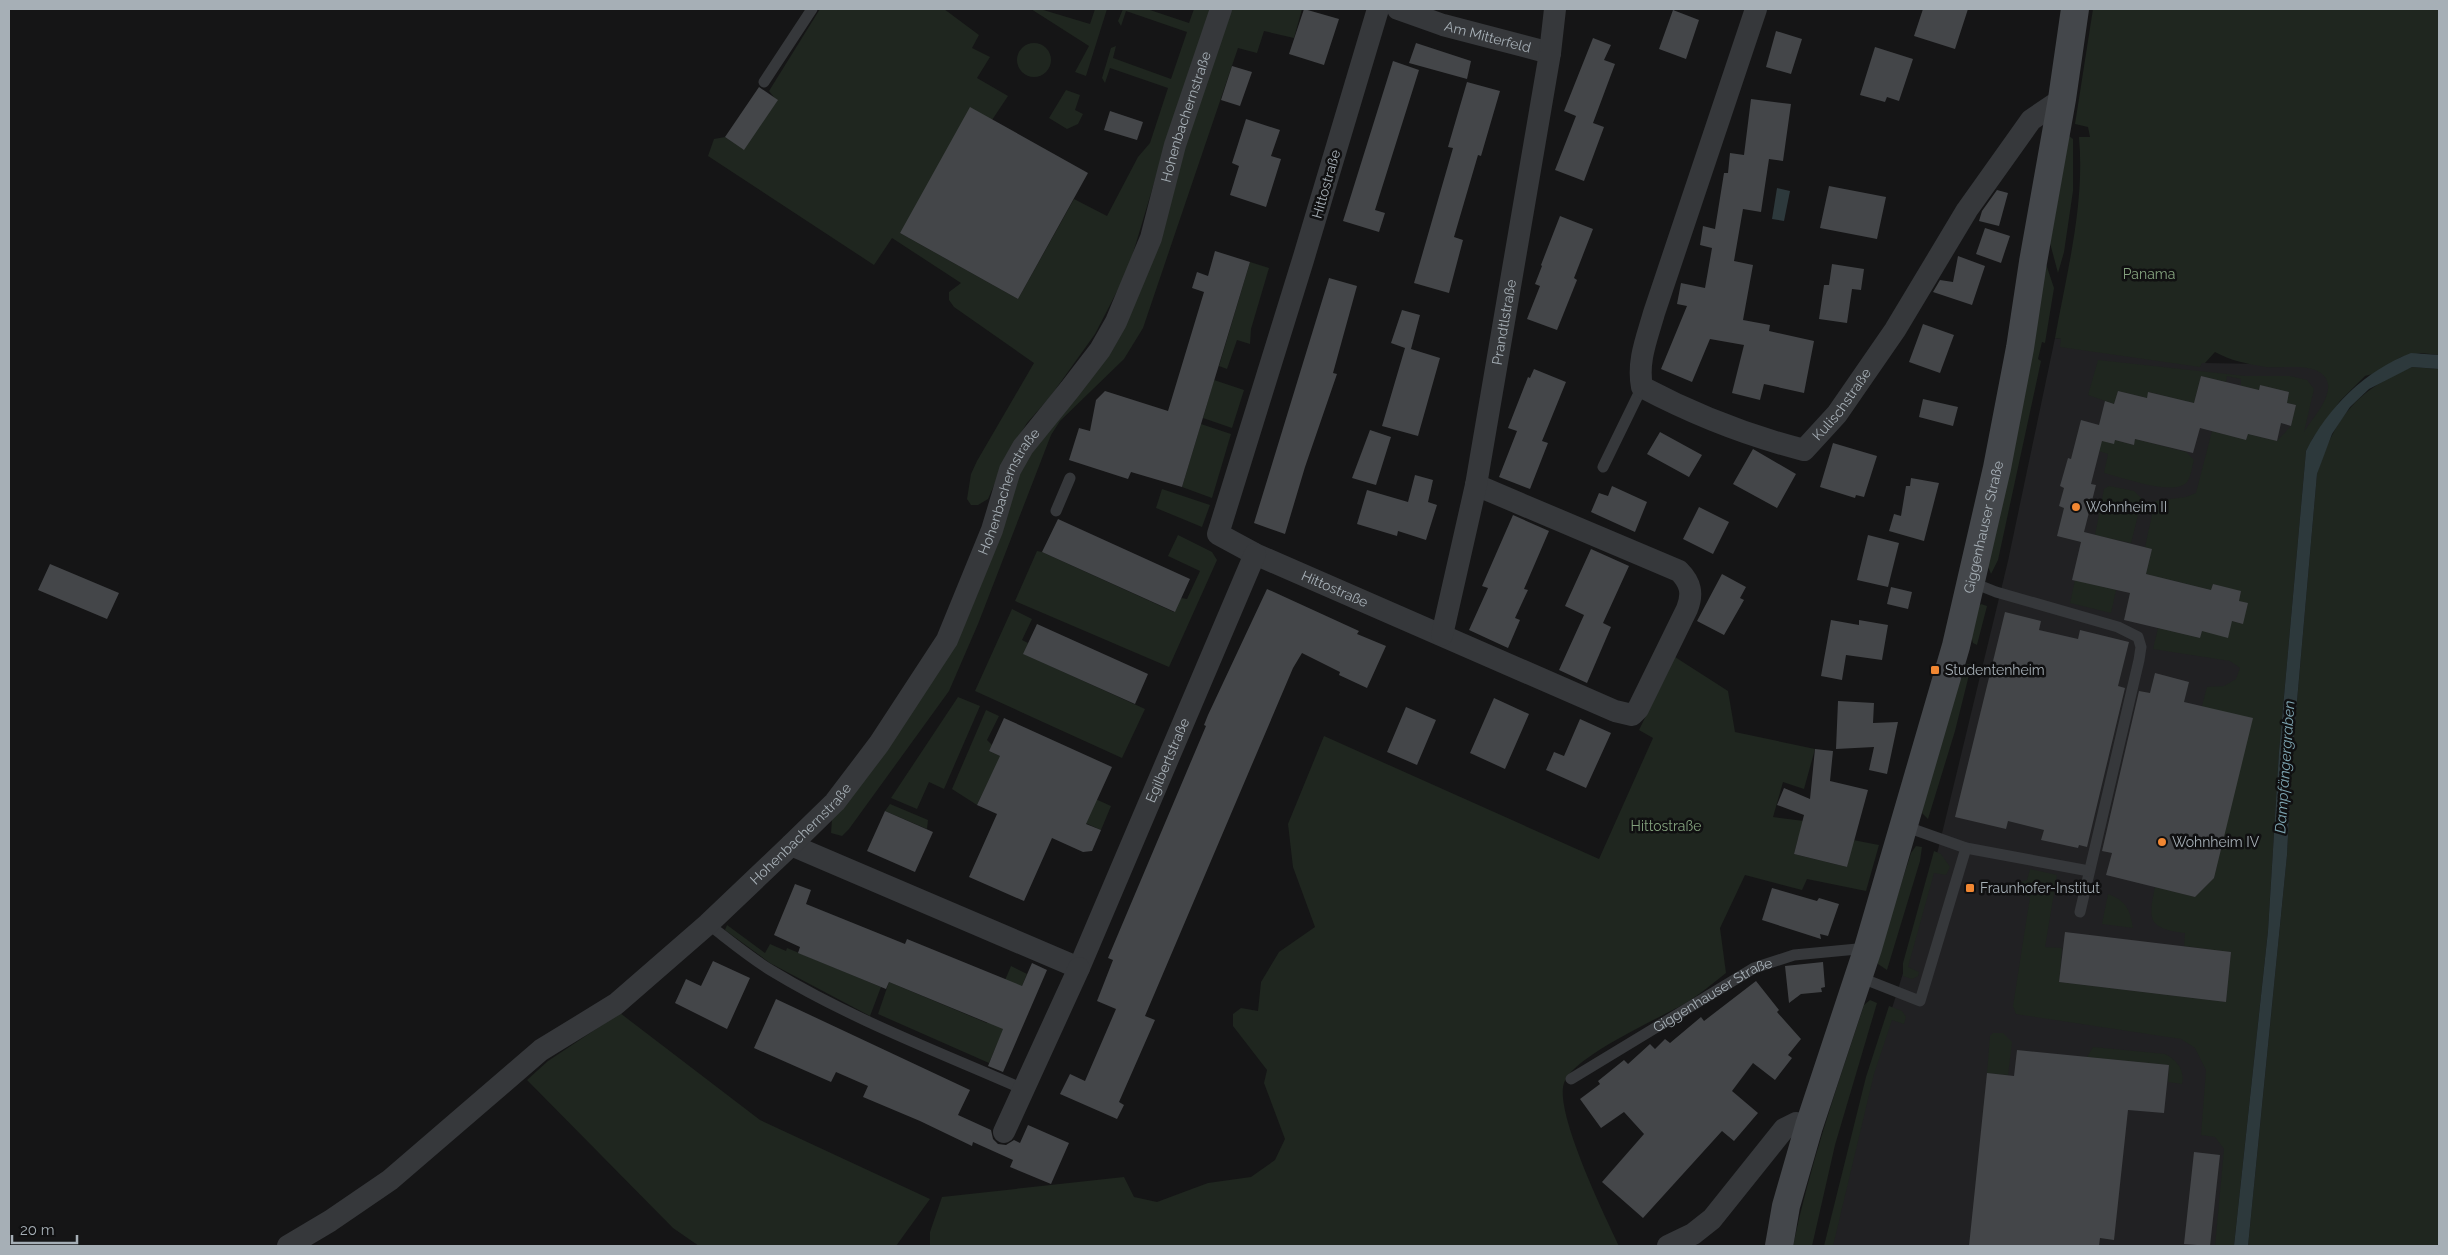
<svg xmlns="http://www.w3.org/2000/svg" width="2448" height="1255" font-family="Raleway,sans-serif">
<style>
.built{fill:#212123}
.green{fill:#1f261f}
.water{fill:#2d393c}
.building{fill:#444649}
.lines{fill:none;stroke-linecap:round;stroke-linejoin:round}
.service{stroke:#36383b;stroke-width:11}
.minor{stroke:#36383b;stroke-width:22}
.secondary{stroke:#44474b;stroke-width:28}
.poi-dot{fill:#f18732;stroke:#101011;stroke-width:2}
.labels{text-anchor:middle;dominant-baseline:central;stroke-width:5;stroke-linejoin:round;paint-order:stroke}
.street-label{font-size:14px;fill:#a6afb6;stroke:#101011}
.park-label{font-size:14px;fill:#83a17d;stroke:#101011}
.poi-label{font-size:14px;fill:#a6afb6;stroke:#101011;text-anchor:start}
.water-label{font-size:15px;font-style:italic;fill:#7da4b1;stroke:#101011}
</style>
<rect width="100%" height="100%" fill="#151516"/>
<!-- built -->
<path class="built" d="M2055,338L2205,363L2314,365L2346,387L2306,433L2216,1246H1828L1868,1085L1904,970L1938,850L2008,561Z"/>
<!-- green -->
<path class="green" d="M820,9H944L979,35L972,48L990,57L977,78L1008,96L992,120L900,233L1018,299L1074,199L1107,216L1138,157L1150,143L1168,88L1110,68L1105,83L1102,78L1111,48L1116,46L1113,58L1171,79L1187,32L1126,11L1121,26L1118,21L1123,9H1147L1189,23L1194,9H1212L1163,153L1128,270L1095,334L1050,397L1027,423L1006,458L988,499L978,505H971L967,499L971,474L977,461L1034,363L954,307L949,300V292L961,283L892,238L874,265L708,156L714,139L725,137L743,149L777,101L769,91Z
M1031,9H1040L1090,24L1095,9H1107L1086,76L1075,72L1089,46Z
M1229,9H1302L1294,38L1264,31L1257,53L1238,48L1143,328L1124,359L1060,421L1051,435L978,624L949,691L849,829L842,836L831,833L832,819L897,733L1029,452L1098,369L1183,152Z
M2093,9H2439V355L2421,353L2401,357L2376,373L2365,376L2340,401L2313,438L2306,451L2279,752L2268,931L2234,1246H2215L2224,1149L2215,1137L2201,1135L2206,1070L2195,1048L2181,1039L2016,1014L2013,1006L2030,897L2016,893L2020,882L2027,880L2030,869L2057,875L2045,947L2062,948L2059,982L2226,1002L2231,952L2184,946L2185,933C2148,928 2148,921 2155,887L2195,897L2214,878L2235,787L2202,706L2207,687L2224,686L2236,679L2240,668L2230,661L2153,649L2158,628L2200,638L2202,631L2232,621L2243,624L2239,601L2241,592L2213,584L2211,590L2146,574L2152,549L2145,547L2155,501L2186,497L2196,493L2212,431L2246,440L2248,434L2277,441L2291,426L2296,405L2287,403L2289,392L2260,385L2259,390L2241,386V379L2227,376L2226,382L2201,376L2194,403L2149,392L2147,398L2118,391L2114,404L2088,395L2098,360L2245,376H2290L2307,380L2314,389L2304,432C2312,419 2330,400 2328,384C2323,360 2283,369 2266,367C2248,364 2231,361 2215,352L2205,363H2202L2200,367L2060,347L2061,339L2055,338C2067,271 2085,205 2079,137H2090L2088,127L2075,124Z
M1017 60a17 17 0 1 1 34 0a17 17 0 1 1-34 0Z
M1066,90L1080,95L1075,110L1083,114L1078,124L1067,129L1049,118Z
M2069,136L2073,139V191L2064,252L2058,273L2050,243Z
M2044,258L2054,288L2045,343L2042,342L2038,359L2041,361L1998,560L1991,574L1987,564Z
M1250,262L1269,268L1251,329L1250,344L1237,340L1227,369L1219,366Z
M2412,367L2439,369V1246H2248L2287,855L2292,758L2317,474C2335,416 2357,390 2412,367Z
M1214,380L1244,390L1232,428L1203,418Z
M1201,424L1231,434L1212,498L1182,487Z
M2103,436L2107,442L2113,444L2115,440L2133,445L2135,439L2186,452L2194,460C2192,466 2191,477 2187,482C2175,497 2121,477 2104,473L2108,454L2099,451Z
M2109,486L2134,491L2142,499L2131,543L2095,535L2104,489Z
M1162,489L1210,505L1202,527L1156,508Z
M1178,535L1212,552L1217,560L1169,667L1015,601L1037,551L1042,552L1174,612L1181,598L1187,599L1200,571L1168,556Z
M2075,580L2116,590L2111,613L2070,603Z
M1981,604L1987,606L1977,645L1973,643L1971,635L1978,607Z
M1012,609L1032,619L1022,640L1028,643L1024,654L1145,709L1122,758L975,691Z
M1675,657L1728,691L1735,732L1815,749L1804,789L1783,782L1773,817L1812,822L1807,842L1798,839L1794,854L1847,867L1853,840L1879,845L1866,891L1807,879L1802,890L1745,875L1720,928L1726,973C1713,983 1700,994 1686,1003C1660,1018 1573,1056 1564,1083C1554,1112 1605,1216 1619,1246H930V1232L942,1197L1124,1177L1134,1197L1157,1202L1208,1183L1251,1177L1275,1160L1285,1139L1264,1083L1267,1070L1233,1026V1014L1241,1008L1258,1011L1261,982L1279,952L1315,927L1293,867L1288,824L1324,736L1599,859L1653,738L1639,730Z
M1972,663L1955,731L1928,819L1922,813L1924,803L1962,666Z
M958,697L980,706L944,789L929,782L917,809L891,798Z
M986,710L999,716L987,740L992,745L989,751L1111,806L1101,830L989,780L977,805L952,789Z
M890,804L928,820L927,829L885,811Z
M1916,846L1922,847L1920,861L1887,970L1878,964V956L1911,853Z
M1934,851L1941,854L1950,867L1946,875L1934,873L1908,967L1919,972L1918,976L1912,979L1903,976V963Z
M2108,894C2126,901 2130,909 2133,928L2102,924Z
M727,925L765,953L770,944L786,951L787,948L881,987L870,1016L770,963L725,930Z
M1011,966L1027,974L989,1063L878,1014L889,982L987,1023Z
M1870,1000L1877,1003L1835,1145L1812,1246H1793C1810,1164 1838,1084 1864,1005Z
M1889,1006L1902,1011L1906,1017L1904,1024L1892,1020L1874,1074L1833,1246H1824L1866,1077Z
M620,1013L760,1120L930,1199L896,1246H699L673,1228L527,1080L548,1061Z
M1993,1033H2003L2012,1042L2008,1075L1987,1073L1990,1036Z
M2093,1047L2165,1054C2177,1060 2185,1070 2182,1084L2168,1082L2169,1065L2087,1057Z"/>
<!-- water -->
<path class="water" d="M1777,188L1790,191L1784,221L1772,219Z
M2411,353L2439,355V369L2412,367L2369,389L2350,407L2332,434L2317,474L2292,758L2287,855L2248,1246H2234L2268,931L2279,752L2306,451C2328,407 2365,371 2411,353Z"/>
<!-- building -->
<path class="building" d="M1304,9L1339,19L1324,65L1289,54Z
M1923,9H1968L1955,49L1914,36Z
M1673,10L1699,20L1686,59L1659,49Z
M1776,31L1802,39L1791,74L1766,67Z
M1593,38L1611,45L1604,60L1615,64L1593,123L1604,127L1584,181L1555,170L1576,116L1564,111Z
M1416,43L1471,61L1467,79L1409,63Z
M1875,47L1913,59L1899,101L1887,97L1885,102L1860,95Z
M1393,61L1419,70L1375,210L1385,213L1379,232L1343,221Z
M1232,66L1252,72L1240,106L1221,100Z
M1467,82L1500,91L1481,156L1478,155L1454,237L1463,240L1449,293L1414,283L1453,148L1448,147Z
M759,87L778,100L744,150L725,137Z
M1751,99L1791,104L1783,161L1769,159L1761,212L1743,209L1734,261L1753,265L1743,320L1770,325L1769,331L1814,341L1804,393L1764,384L1760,400L1732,393L1744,345L1710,339L1692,382L1661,369L1687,306L1677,304L1681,283L1705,288L1712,248L1700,245L1703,226L1715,229L1724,173H1728L1730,153L1744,155Z
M970,107L1088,173L1018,299L900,233Z
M1110,111L1143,122L1137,140L1104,130Z
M1246,119L1280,130L1271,156L1281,159L1266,207L1230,195L1239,166L1232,163Z
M1829,186L1886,197L1877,239L1820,228Z
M1997,190L2008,193L1999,226L1979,221L1982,211Z
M1560,216L1593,229L1574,278L1577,280L1557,330L1527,319L1540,286L1535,284L1542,266L1541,265Z
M1985,228L2010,236L2001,263L1976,254Z
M1215,251L1250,262L1182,487L1131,472L1128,479L1069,460L1079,428L1090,431L1096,400L1105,391L1168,411L1204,292L1192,288L1197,272L1208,276Z
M1958,256L1985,266L1972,305L1933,292L1940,280L1953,282Z
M1832,264L1864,269L1861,290L1852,289L1847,323L1819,319L1824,285H1829Z
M1329,278L1357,286L1333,373L1337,374L1305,467L1285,534L1254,523Z
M1402,310L1420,315L1411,349L1440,358L1418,436L1382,426L1405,348L1391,343Z
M1923,324L1954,335L1940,373L1909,362Z
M1534,369L1566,382L1542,441L1548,443L1530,489L1499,477L1517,431L1508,428L1528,377L1530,378Z
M2201,376L2259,390L2260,385L2289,392L2287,403L2296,405L2291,426L2281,423L2277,441L2248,434L2246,440L2200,428L2193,453L2135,439L2134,445L2115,440L2114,444L2102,441L2091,484L2096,485L2084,532L2152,549L2146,574L2211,590L2213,584L2241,591L2239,601L2248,603L2243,624L2232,621L2228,638L2202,631L2200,638L2124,620L2130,593L2072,580L2081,542L2057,536L2064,508L2059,506L2064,488L2060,486L2068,458L2071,459L2081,420L2099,425L2105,401L2114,404L2118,391L2147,398L2148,392L2194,403Z
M1923,399L1958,407L1953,426L1919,417Z
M1370,430L1391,437L1376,485L1352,478Z
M1660,432L1702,455L1689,477L1647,454Z
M1833,443L1877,456L1864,497L1856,495L1855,498L1820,487Z
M1753,449L1796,474L1777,508L1733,484Z
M1415,475L1433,480L1428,502L1437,505L1426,540L1398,531L1397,536L1357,524L1367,490L1408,502Z
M1911,478L1939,483L1924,541L1889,531L1894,514L1901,516L1906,486H1910Z
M1612,486L1647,502L1635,532L1591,512L1599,493L1608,496Z
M1699,507L1729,522L1713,554L1683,539Z
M1513,515L1549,531L1524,589L1528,590L1515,618L1520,620L1508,648L1469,630L1488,588L1482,586Z
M1058,519L1190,579L1175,612L1042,552Z
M1868,535L1899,543L1888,587L1857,580Z
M1591,549L1629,566L1603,623L1611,627L1587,683L1559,670L1584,615L1565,606Z
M50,564L119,593L107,619L38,590Z
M1722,574L1746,587L1740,598L1744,600L1724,635L1697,621Z
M1891,587L1912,592L1908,609L1887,604Z
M1267,589L1359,631L1357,634L1386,646L1367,688L1339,675L1340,672L1302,653L1293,668L1145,1016L1155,1020L1119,1102L1124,1105L1117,1119L1060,1094L1070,1074L1085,1081L1116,1009L1097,1001L1113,960L1108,958L1206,726L1204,725L1208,715Z
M2005,612L2041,621L2039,630L2078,639L2080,630L2129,642L2118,686L2125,688L2087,847L2079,845L2078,848L2041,840L2044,830L2008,821L2006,829L1955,817Z
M1831,620L1859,625V620L1888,625L1882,660L1846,655L1842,680L1821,676Z
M1037,624L1148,674L1135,704L1023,654Z
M2155,673L2189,682L2184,702L2253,718L2214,878L2195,897L2106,875L2112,853L2102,851L2139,691L2150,693Z
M1494,698L1529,714L1505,769L1470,753Z
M1838,701L1874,703L1873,723L1898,722L1887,774L1869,770L1874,747L1836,749Z
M1406,707L1436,720L1417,765L1387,752Z
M1004,718L1112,767L1086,824L1101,830L1092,851L1083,852L1052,838L1024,901L969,877L997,814L977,805L1000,756L989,751Z
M1580,719L1611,733L1586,788L1546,770L1554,752L1564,756Z
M1815,749L1833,751L1830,781L1868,790L1847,867L1794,854L1804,815L1777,805L1784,788L1810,799Z
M885,811L933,832L915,872L867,851Z
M795,884L811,890L806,904L905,944L907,939L1022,986L1032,963L1047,970L1003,1072L988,1066L1003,1029L889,982L886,989L798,953L800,947L774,935Z
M1772,888L1817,901L1819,898L1839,904L1828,936L1820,934L1821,939L1762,920Z
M2065,932L2231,952L2226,1002L2059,982Z
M713,961L750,978L727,1029L675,1003L686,979L701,986Z
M1823,962L1825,987L1821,988L1822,992L1801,994L1789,1003L1785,966Z
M1756,981L1779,1010L1777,1012L1801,1039L1788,1055L1792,1058L1775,1080L1753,1063L1732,1091L1758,1113L1734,1141L1722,1131L1643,1218L1602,1182L1644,1134L1624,1112L1601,1128L1580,1099L1600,1084L1598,1081L1624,1060L1628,1064L1650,1044L1655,1049L1665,1039L1670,1043L1701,1017L1704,1021Z
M776,999L970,1090L958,1115L991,1130L993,1139L998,1144L1006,1145L1014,1140L1020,1143L1028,1125L1069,1143L1051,1184L1010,1167L1013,1160L973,1142L972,1146L920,1121L863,1097L868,1086L836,1072L831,1082L754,1048Z
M2017,1050L2169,1065L2164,1113L2128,1110L2114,1240L2100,1238L2099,1246H1969L1987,1073L2014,1076Z
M2194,1152L2220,1155L2210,1246L2184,1244Z"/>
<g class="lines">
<!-- service -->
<g class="service">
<path d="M764,82L812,9"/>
<path d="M1603,467L1642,387"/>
<path d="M1056,511L1070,478"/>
<path d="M1971,582L1996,592L2118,627L2138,637L2141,647L2139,660L2080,912"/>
<path d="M1904,826L1966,848L2089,871"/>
<path d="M708,924C729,940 749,957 772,971C851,1019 939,1052 1023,1089"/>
<path d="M1859,977L1920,1001L1966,848"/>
<path id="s1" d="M1571,1079L1754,968L1794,955L1868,948"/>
</g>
<!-- minor -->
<g class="minor">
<path id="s2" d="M1378,9L1303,260L1218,534L1255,554L1615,711L1632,715L1638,709L1687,609C1693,594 1691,583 1679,571L1476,485"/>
<path id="s3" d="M1398,9L1443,25L1550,53"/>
<path id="s4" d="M1756,9L1654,313C1647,338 1637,361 1642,387C1693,414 1749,436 1804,450L1837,414L1895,330L1967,210L2031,120L2062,99"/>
<path id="s5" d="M1442,635L1476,485L1550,53L1555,9"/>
<path id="s6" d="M791,845L1079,968L1255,554"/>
<path d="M1004,1132L1079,968"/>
<path id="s7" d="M288,1246L330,1221L390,1180L541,1050L616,1004L708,924L791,845L835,802L879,744L947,640L992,530L1010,470L1023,447L1070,389L1100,350L1116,322L1151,238L1175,145L1221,9"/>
<path d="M1668,1246L1693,1234L1712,1219L1784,1129L1796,1123L1809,1126"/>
</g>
<!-- secondary -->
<path class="secondary" id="s8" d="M1779,1246L1786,1206L1809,1126L1868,948L1956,646L1997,468L2020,348L2033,262L2062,99L2075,9"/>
</g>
<!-- markers -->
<g class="poi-dot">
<circle cx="2076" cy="507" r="5"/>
<rect x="1930" y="665" width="10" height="10" rx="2.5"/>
<circle cx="2162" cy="842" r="5"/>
<rect x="1965" y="883" width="10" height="10" rx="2.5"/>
</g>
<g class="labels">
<!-- street labels -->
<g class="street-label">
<text stroke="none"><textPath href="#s3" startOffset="94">Am Mitterfeld</textPath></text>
<text stroke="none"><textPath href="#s7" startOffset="1485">Hohenbachernstraße</textPath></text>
<text transform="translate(1326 184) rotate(-74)">Hittostraße</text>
<text stroke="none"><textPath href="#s5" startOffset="319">Prandtlstraße</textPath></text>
<text stroke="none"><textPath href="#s4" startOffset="630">Kulischstraße</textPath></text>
<text stroke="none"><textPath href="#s7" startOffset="1065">Hohenbachernstraße</textPath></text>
<text stroke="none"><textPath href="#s8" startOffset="748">Giggenhauser Straße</textPath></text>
<text stroke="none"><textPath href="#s2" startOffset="678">Hittostraße</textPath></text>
<text stroke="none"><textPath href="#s6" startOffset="539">Egilbertstraße</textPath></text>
<text stroke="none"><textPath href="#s7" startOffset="660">Hohenbachernstraße</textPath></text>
<text stroke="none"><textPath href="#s1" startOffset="165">Giggenhauser Straße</textPath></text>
</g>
<!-- park labels -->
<g class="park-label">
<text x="2149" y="274">Panama</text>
<text x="1666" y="826">Hittostraße</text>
</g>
<!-- poi labels -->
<g class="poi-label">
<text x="2086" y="507">Wohnheim II</text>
<text x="1945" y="670">Studentenheim</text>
<text x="2172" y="842">Wohnheim IV</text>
<text x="1980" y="888">Fraunhofer-Institut</text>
</g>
<!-- water labels -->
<g class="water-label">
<text transform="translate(2285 767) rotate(-86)">Dampfängergraben</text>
</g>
</g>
<!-- border -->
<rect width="2448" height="1255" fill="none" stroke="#a6afb6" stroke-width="20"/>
<!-- scale -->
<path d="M12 1235v8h65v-8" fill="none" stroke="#a6afb6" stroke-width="2.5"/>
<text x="20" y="1235" font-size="15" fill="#a6afb6" stroke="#101011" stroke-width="4" paint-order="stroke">20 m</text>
</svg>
